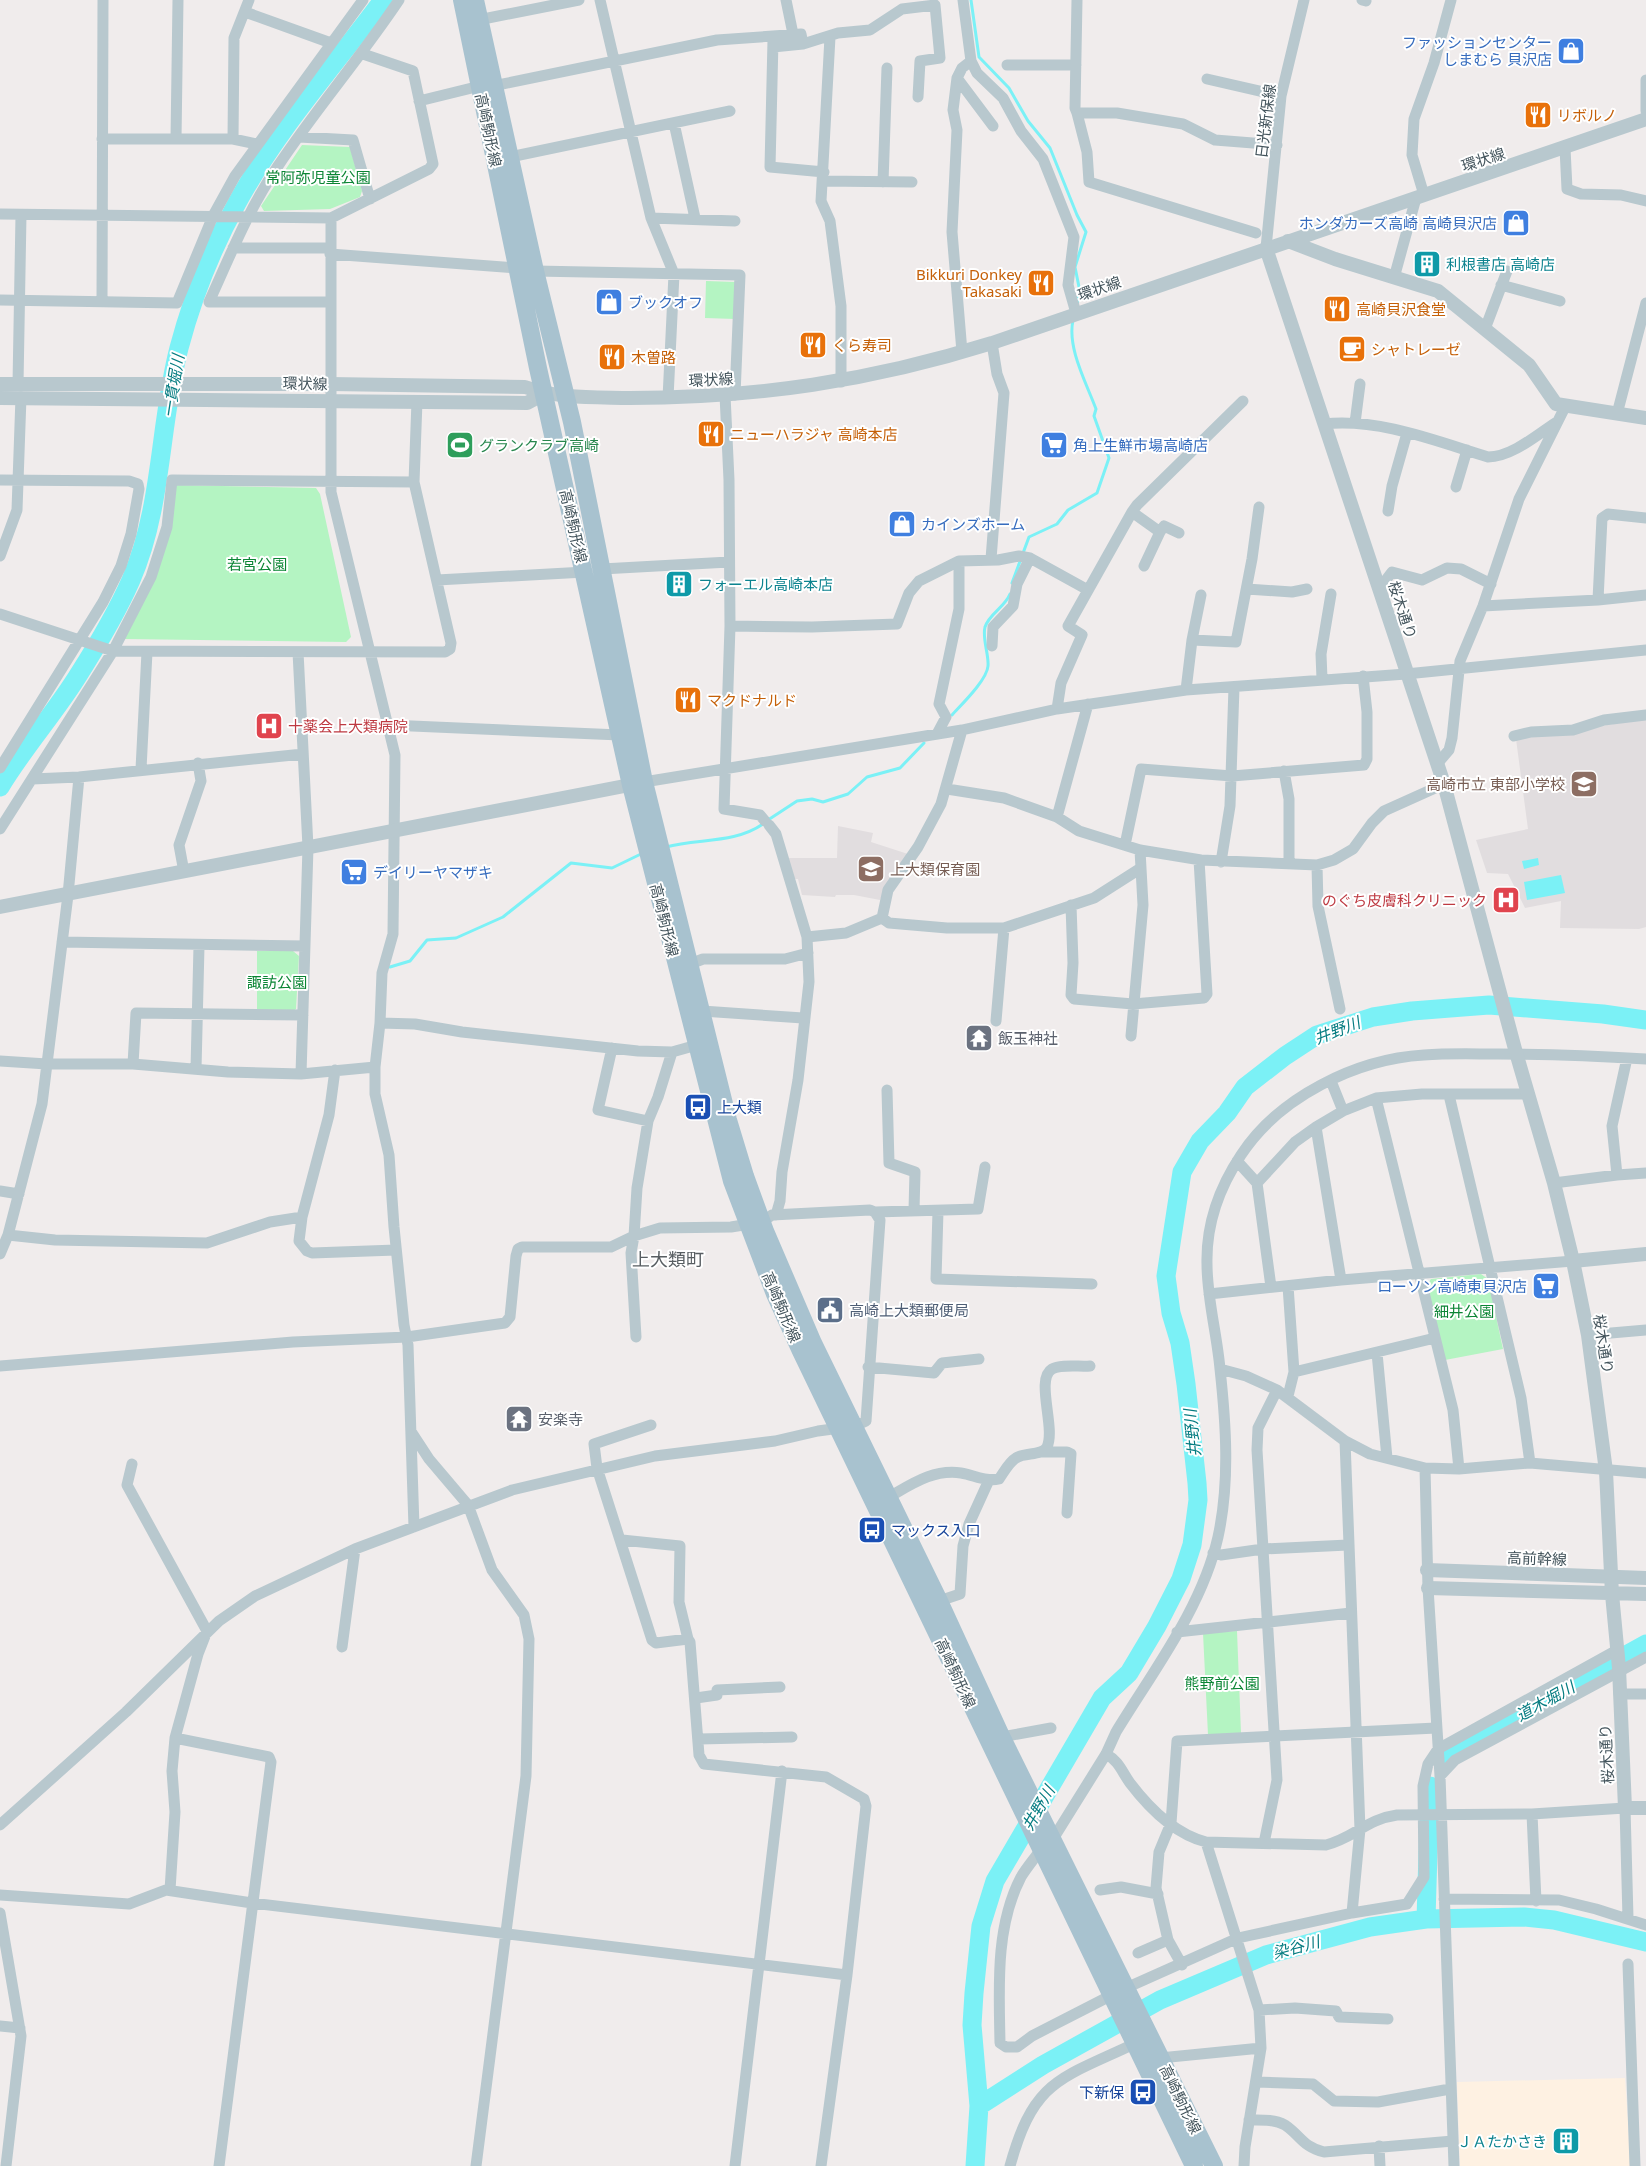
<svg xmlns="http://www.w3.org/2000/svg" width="1646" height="2166" font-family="'Noto Sans','Noto Sans JP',sans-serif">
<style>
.commercial{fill:#fef1e2}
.education{fill:#e1dddf}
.green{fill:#b4f4c2}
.water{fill:#7bf1f6}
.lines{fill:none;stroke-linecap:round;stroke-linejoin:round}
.stream{stroke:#7bf1f6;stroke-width:3}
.river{stroke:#7bf1f6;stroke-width:19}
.minor{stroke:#b8c8ce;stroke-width:11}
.tertiary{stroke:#b8c8ce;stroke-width:14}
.primary{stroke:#a8c2cf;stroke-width:18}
.labels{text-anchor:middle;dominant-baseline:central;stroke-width:4;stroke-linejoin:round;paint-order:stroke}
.shop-label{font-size:15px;fill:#366cbe;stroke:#fff;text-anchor:start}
.food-label{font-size:15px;fill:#c56008;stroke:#fff;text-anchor:start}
.street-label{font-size:15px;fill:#43545c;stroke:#fff}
.park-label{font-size:15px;fill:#0b8534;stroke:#fff}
.culture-label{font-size:15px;fill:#0d838f;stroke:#fff;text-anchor:start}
.leisure-label{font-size:15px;fill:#27864d;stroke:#fff;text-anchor:start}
.health-label{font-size:15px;fill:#be3a42;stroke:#fff;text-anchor:start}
.education-label{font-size:15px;fill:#785e54;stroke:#fff;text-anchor:end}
.worship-label{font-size:15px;fill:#5b616d;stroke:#fff;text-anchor:start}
.transit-label{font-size:15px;fill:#164399;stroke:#fff;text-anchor:start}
.service-label{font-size:15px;fill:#4e5e75;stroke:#fff;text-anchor:start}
.water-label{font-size:16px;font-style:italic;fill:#057c81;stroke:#fff}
.quarter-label{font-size:18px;fill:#585e62;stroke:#fff}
</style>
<rect width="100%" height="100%" fill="#f0ecec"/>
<!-- commercial -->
<path class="commercial" d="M1625,2078L1631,2166H1460L1457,2082Z"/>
<!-- education -->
<path class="education" d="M1646,719V927L1639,929L1560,928L1561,901L1525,908L1508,874L1487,873L1476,840L1528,829L1516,739Z
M838,826L873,833L871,842L908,854L889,881L880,900L854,895H836L835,897L802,895L798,879H793L788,858H837Z"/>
<!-- green -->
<path class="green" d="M302,145L350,147L362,191L360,197L330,209L264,211L261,206Z
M706,281L736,282L735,319L705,318Z
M174,485L316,488L320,494L351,637L346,642L124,639L137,611Z
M257,951H293L299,956L296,1009L291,1012H257Z
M1481,1274L1488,1279L1503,1349L1445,1360L1427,1285L1431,1279Z
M1237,1631L1241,1733L1208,1735L1203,1633Z"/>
<!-- water -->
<path class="water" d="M1538,858L1539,865L1524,869L1522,861Z
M1561,875L1565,893L1527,900L1524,882Z"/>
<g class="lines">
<!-- stream -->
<path class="stream" d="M971,0L979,57L1009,88L1028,121L1050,148L1077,215L1086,232L1075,267L1080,292L1077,304
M1012,583L1029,537L1057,524L1068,510L1097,493L1109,458L1094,416L1096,409C1086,382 1067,348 1073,320
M952,715C961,705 987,680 988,666C989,654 982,639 985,627C989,614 1005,607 1010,594
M768,820L797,801L812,799L823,802L848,794L867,777L900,768L924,743
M666,847C698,838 734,844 763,824
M390,967L410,961L427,940L456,938L503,917L571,863L612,868L643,853"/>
<!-- river -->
<path class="river" d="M0,787C24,747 55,713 79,674C98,644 117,612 131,580C163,506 159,425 179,348C192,299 212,248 237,203C276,131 334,66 383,0
M1444,1758L1449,1753L1646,1644
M1426,1919L1430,1786
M979,2106L1043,2065L1160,2000L1266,1955L1370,1927L1426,1919L1524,1917L1554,1920L1646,1942
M975,2166L979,2106L972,2025L974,1993L981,1926L995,1881L1102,1698L1129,1673L1157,1626L1181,1579L1192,1545L1198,1500L1197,1483L1186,1384L1180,1343L1171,1313L1166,1276L1182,1172L1200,1141L1227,1113L1245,1087L1285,1056L1317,1035L1373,1017L1412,1011L1489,1005L1603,1014L1646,1020"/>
<!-- minor -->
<path class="minor" d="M600,0L651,218L674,274L668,398
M786,0L793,34
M963,0L971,61L977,73L1003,98L1021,131L1043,159L1074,237L1068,285L1076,313
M1077,0L1075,108L1077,113H1117L1183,124L1215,140L1277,145
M1362,0L1366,1
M245,12L331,43
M473,21L579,0
M830,37L821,201L830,221L841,306V382
M773,40L770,167L824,172
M773,47L803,44L838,33L870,30L902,9L935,5L940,58L920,61L918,97
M1007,65H1076
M957,78L993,126
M1207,79L1281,96
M1646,80V111
M493,86L717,40L801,34L803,44
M419,101L480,86
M1077,113L1087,152L1089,182L1256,233
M674,123L695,218
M299,137L353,140L370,199
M102,139H233L257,144
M176,139L178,0
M233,139L234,38L249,0
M1565,148L1567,189L1581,194L1621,195L1646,201
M510,157L730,111
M823,181L912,182
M883,182L887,68
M1424,195L1412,155L1414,119L1434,63L1451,0
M0,214L331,218L429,169L433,164L413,71L363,54
M331,218V492L395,755L393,934L382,973L380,1023L375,1067V1094L389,1155L394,1227L404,1325L408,1345L414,1527
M651,218L735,221
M233,248H330
M1266,248L1281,96L1304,0
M330,254L518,268
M535,271L740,275L735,395
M1394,278L1416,198
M1501,285L1560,301
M0,300L177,303L213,216L235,176L363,0
M102,301L103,0
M330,302H209C230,256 249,208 278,166C316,109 361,57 399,0
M1485,329L1507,271
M962,352L952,232L957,130L953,110L957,78L962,68L971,61
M18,384L21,215
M725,395L729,480L730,626L724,809L760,815L765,821
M1617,414L1646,303
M1355,423L1360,384
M1324,424C1379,418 1436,441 1488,457C1512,457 1538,434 1558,421
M0,480L129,481L138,484L139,489L131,534L121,566L103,602L0,768
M1456,487L1467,450
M1388,511L1392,486L1407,433
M1132,512L1160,532L1164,526L1179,533
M1646,518L1608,514L1602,518L1598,600L1646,595
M0,556L17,510L21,397
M991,559L1004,393L997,374L992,343
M1144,566L1160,532
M602,569L729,562
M437,580L585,572
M1247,589L1292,592L1307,589
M1379,589L1392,572L1422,580L1447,568L1461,569L1491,584
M1483,606L1598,600
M0,614L113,651L445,652L450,649L451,643L414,482L417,401
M730,626L812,627L897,624L909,593L919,581L959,561L998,560L1019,556L1030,558L1088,590
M1192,640L1201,595
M992,646L993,627L1013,606L1017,584L1030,558
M298,652L308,847L301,1074
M1322,679L1321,654L1331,594
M1186,690L1192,640L1236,642L1252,559L1259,507
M1057,709L1061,683L1082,635L1068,626L1132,512L1137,505L1243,401
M389,725L620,735
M937,734L946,717L939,704L959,609V561
M1514,736L1531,732L1573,730L1604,720L1646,715
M1437,764L1449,750L1452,738L1460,661L1483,606L1519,499L1565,407
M141,769L147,652
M1284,771L1289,799V862
M32,779L79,777L303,754
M644,782L962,730L1057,709L1186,690L1406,674L1646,650
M947,789L1004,798L1057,817L1079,831L1140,850L1201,860L1317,865L1334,860L1353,849L1372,823L1384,811L1444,784
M1057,817L1088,704
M769,825L776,834L807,937L809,982L798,1080L782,1172L780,1201L776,1215
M0,829L113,651L151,577L167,527L172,480L414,482
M1125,845L1141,769L1232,776L1364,765L1367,759V712L1363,676
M1221,862L1230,806L1234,687
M1317,865L1318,906L1340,1009
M184,872L179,845L201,781L198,763
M1071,905L1073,963L1071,995L1074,999L1133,1004L1204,998L1207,994L1199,860
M882,918L889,923L947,928H1004L1094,898L1141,868
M882,918L888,890L918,847L941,804L962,730
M807,937L846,933L882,918
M62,942L305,946
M690,964L703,959H785L808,953
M702,1011L803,1018
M996,1021L1004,928
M380,1023L415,1024L462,1032L638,1051L672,1052L697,1045
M1131,1036L1143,905L1140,850
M612,1048L598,1110L648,1121L637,1188L634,1236L631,1253L636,1337
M0,1061L47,1064H133L228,1072L301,1074L375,1067
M133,1064L136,1013L303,1015
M196,1069L199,946
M335,1070L329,1115L302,1217L299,1241L307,1251L312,1253L396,1250
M1331,1081L1343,1111
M887,1090L889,1163L915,1172L914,1210
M1449,1095L1521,1398L1530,1463
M1376,1098L1453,1410L1459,1469
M648,1121L658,1097L672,1052
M1316,1127L1341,1280
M1237,1161L1257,1183
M1617,1175L1612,1126L1627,1058
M1554,1183L1617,1175L1646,1173
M0,1191L19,1194
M938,1211L936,1279L1092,1284
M875,1212L978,1209L985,1167
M8,1235L55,1240L207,1243L270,1222L302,1217
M0,1254L8,1235L42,1104L68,895L79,777
M1271,1287L1257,1183L1295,1142L1316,1127L1343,1111L1376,1098L1422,1094H1529
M1209,1294L1341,1280L1573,1261
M1588,1335L1646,1330
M1377,1353L1387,1458
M0,1366L293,1342L407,1337L505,1323L510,1317L516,1256L518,1249L522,1247H611L634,1236L660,1228L731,1227L762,1222L772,1215L870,1210L875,1212L880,1220L866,1421L855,1426L818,1431L775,1441L655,1456L512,1490L355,1549L255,1596L219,1621L126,1712L0,1825
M868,1367L934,1373L942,1363L979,1359
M1220,1369L1246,1376L1277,1390L1345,1441L1370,1454L1425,1468L1459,1469L1530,1463L1646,1473
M1294,1372L1435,1338
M1277,1390L1258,1428L1257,1450L1263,1549L1348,1545
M1288,1396L1294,1372L1288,1286
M651,1425L594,1444L597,1468L652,1640L656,1643L688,1639L690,1642L699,1755L704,1764L826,1777L864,1799L866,1806L847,1975L821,2166
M412,1433L429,1459L468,1505L492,1570L524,1615L529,1639L526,1776L476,2166
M1345,1441L1360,1829L1352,1913
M1043,1452H1067L1071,1454L1067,1513
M132,1464L127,1485L207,1631L198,1654L175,1738L172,1771L175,1812L170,1890
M1425,1468L1428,1588L1440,1776L1454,2166
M889,1497C912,1484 933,1469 961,1473C974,1475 986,1482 999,1479C1004,1472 1009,1462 1016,1458C1024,1452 1043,1456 1047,1447C1056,1428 1035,1379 1052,1369C1061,1364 1080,1367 1090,1366
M622,1540L680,1546L679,1602L688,1639
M1213,1553L1221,1555L1263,1549L1277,1780L1264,1843
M939,1601L960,1594L963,1546L969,1524L989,1480
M1177,1632L1351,1613
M342,1647L355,1549
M1619,1694H1646
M696,1698L717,1695V1690L780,1687
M175,1738L269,1757L271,1762L219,2166
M996,1738L1051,1728
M699,1739L792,1737
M1106,1754C1119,1761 1122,1772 1130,1783C1149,1808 1175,1834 1206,1842L1326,1845C1354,1838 1367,1819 1397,1815L1532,1814L1625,1808L1628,1918
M1440,1776L1455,1760L1646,1657
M1532,1814L1536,1901
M1053,1839L1106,1754L1116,1732C1153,1671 1202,1608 1218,1537C1230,1482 1226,1424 1220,1369C1217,1334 1207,1299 1207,1264C1206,1224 1219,1188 1241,1155C1279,1097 1356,1059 1424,1055C1449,1053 1474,1054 1498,1054C1547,1054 1597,1056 1646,1059
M1206,1842L1259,2010L1261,2048L1245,2147L1244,2166
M1041,1849C1035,1858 1027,1867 1021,1877C995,1927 999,1988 1000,2043L1006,2047H1017L1032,2036L1112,1995
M1100,1890L1121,1887L1158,1894
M0,1895L129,1904L166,1890L252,1903L847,1975
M1444,1899L1559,1900L1596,1909L1646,1925
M0,1913L21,2036L6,2166
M1138,1953L1168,1940
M1628,1964L1635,2166
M1182,1965L1168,1940L1156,1888L1159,1852L1171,1823L1177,1741L1436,1728
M1126,1988L1238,1938L1352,1913L1407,1904L1424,1877L1423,1786L1428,1764L1438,1749L1617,1650
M1259,2010L1295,2008L1336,2011L1339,2017L1388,2019
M0,2026L20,2028
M1160,2058L1261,2048
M1256,2082L1313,2084L1334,2101L1378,2102L1450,2089
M1249,2120C1261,2120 1274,2119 1285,2125C1301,2136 1303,2147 1324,2152L1453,2141
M1379,2146L1380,2166
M735,2166L782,1771
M1010,2166C1034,2079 1060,2079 1136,2043"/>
<!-- tertiary -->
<path class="tertiary" d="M1288,241L1335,259L1438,291L1529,365L1556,404L1646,418
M1266,248L1444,784L1515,1049L1554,1183L1573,1261L1588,1335L1606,1471L1612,1594L1619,1668L1625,1808H1646
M0,384H330L525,387C559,399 594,397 630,398C756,398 871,381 992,343L1646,119
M0,398L527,403L544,394
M0,907L640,783
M1573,1261L1646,1254
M1427,1570L1646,1578
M1428,1588L1646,1594"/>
<!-- primary -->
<path class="primary" d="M462,0L538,368L631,785L732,1181L775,1294L800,1349L1194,2166
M475,0L535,271L572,422L644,782L728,1120L745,1176L765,1231L813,1343L939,1601L1001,1736L1214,2166"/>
</g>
<!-- icons -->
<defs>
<g id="shop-square" transform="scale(1.4375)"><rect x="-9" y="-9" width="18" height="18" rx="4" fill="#3f7fe0" stroke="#fff"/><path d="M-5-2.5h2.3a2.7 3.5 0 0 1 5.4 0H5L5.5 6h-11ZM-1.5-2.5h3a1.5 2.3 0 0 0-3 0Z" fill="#fff"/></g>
<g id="restaurant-square" transform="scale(1.4375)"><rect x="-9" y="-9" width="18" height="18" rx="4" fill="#e8710a" stroke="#fff"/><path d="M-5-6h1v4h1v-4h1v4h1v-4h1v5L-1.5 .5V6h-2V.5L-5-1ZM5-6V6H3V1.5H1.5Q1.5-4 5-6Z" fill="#fff"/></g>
<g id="building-square" transform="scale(1.4375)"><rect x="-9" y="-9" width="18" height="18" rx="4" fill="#0f9aa8" stroke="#fff"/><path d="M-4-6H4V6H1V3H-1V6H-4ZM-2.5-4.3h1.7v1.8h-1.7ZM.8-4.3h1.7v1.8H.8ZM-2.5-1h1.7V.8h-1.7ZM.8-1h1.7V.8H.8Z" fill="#fff"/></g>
<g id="cafe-square" transform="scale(1.4375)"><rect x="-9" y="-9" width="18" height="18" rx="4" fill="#e8710a" stroke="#fff"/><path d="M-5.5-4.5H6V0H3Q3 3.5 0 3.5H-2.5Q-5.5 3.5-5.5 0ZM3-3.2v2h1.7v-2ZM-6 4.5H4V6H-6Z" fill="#fff"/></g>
<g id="stadium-square" transform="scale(1.4375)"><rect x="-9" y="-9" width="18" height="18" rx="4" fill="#2e9e5b" stroke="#fff"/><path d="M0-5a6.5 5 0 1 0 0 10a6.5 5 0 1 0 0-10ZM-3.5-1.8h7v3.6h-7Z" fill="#fff"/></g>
<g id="supermarket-square" transform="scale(1.4375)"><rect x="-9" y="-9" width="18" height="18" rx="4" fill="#3f7fe0" stroke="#fff"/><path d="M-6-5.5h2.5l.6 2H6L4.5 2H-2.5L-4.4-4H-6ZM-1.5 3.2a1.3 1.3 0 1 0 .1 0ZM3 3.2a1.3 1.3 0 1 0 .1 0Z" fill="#fff"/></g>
<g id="hospital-square" transform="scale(1.4375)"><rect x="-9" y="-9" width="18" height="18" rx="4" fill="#e0444e" stroke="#fff"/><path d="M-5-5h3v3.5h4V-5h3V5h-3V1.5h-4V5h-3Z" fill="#fff"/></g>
<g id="school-square" transform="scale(1.4375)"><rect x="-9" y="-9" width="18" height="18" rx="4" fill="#8d6e63" stroke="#fff"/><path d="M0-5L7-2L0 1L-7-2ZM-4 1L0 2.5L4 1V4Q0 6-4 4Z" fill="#fff"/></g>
<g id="temple-square" transform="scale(1.4375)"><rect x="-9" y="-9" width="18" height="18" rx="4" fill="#6b7280" stroke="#fff"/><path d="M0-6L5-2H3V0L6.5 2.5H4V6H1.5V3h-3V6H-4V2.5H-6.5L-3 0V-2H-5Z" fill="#fff"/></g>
<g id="bus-square" transform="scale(1.4375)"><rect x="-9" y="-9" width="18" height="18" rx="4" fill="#1a4fb4" stroke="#fff"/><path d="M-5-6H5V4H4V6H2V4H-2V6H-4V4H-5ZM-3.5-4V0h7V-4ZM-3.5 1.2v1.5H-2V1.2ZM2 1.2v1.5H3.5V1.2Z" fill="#fff"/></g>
<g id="civic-square" transform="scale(1.4375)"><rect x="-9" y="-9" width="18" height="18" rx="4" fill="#5c6f8a" stroke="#fff"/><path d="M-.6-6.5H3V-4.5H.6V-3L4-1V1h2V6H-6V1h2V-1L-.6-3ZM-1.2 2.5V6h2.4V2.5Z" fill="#fff"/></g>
</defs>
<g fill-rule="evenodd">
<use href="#shop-square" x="1571" y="51"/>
<use href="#restaurant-square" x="1538" y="115"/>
<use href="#shop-square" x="1516" y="223"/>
<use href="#building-square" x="1427" y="264"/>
<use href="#restaurant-square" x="1041" y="283"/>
<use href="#shop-square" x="609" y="302"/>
<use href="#restaurant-square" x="1337" y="309"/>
<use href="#restaurant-square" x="813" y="345"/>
<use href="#cafe-square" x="1352" y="349"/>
<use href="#restaurant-square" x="612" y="357"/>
<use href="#restaurant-square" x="711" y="434"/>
<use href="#stadium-square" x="460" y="445"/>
<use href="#supermarket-square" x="1054" y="445"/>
<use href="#shop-square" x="902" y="524"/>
<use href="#building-square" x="679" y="584"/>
<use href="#restaurant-square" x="688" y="700"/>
<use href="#hospital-square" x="269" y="726"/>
<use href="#school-square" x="1584" y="784"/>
<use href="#school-square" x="871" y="869"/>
<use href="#supermarket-square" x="354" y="872"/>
<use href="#hospital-square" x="1506" y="900"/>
<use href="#temple-square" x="979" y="1038"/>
<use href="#bus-square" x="698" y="1107"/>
<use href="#supermarket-square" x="1546" y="1286"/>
<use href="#civic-square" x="830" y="1310"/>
<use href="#temple-square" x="519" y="1419"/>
<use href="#bus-square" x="872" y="1530"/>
<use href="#bus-square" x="1143" y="2092"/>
<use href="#building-square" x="1566" y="2141"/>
</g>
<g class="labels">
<!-- shop labels -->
<g class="shop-label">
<text x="1552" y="42" text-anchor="end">ファッションセンター<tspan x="1552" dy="17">しまむら 貝沢店</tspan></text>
<text x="1497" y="223" text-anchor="end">ホンダカーズ高崎 高崎貝沢店</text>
<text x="628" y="302">ブックオフ</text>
<text x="1073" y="445">角上生鮮市場高崎店</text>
<text x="921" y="524">カインズホーム</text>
<text x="373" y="872">デイリーヤマザキ</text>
<text x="1527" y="1286" text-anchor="end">ローソン高崎東貝沢店</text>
</g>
<!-- food labels -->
<g class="food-label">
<text x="1557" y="115">リボルノ</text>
<text x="1022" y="274" text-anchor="end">Bikkuri Donkey<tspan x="1022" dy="17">Takasaki</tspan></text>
<text x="1356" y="309">高崎貝沢食堂</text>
<text x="832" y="345">くら寿司</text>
<text x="1371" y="349">シャトレーゼ</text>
<text x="631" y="357">木曽路</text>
<text x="730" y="434">ニューハラジャ 高崎本店</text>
<text x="707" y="700">マクドナルド</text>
</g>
<!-- street labels -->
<g class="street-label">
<text transform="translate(1265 121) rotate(-83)">日光新保線</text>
<text transform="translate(489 130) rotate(78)">高崎駒形線</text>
<text transform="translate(1483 159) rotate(-18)">環状線</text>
<text transform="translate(1099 288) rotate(-19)">環状線</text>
<text transform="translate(711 379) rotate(-3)">環状線</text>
<text transform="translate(305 383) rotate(1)">環状線</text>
<text transform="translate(574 526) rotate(77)">高崎駒形線</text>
<text transform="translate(1403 610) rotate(72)">桜木通り</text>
<text transform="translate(665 920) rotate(76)">高崎駒形線</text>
<text transform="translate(782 1307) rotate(67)">高崎駒形線</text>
<text transform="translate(1604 1344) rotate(81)">桜木通り</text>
<text transform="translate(1537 1558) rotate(2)">高前幹線</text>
<text transform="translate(956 1673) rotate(65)">高崎駒形線</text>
<text transform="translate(1606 1754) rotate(-93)">桜木通り</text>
<text transform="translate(1181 2099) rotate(64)">高崎駒形線</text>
</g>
<!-- park labels -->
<g class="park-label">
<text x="318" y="177">常阿弥児童公園</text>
<text x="257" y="564">若宮公園</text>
<text x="277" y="982">諏訪公園</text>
<text x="1464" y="1311">細井公園</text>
<text x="1222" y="1683">熊野前公園</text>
</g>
<!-- culture labels -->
<g class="culture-label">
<text x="1446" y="264">利根書店 高崎店</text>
<text x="698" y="584">フォーエル高崎本店</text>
<text x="1547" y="2141" text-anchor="end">ＪＡたかさき</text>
</g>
<!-- leisure labels -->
<g class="leisure-label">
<text x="479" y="445">グランクラブ高崎</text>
</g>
<!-- health labels -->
<g class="health-label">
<text x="288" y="726">十薬会上大類病院</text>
<text x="1487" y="900" text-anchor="end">のぐち皮膚科クリニック</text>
</g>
<!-- education labels -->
<g class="education-label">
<text x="1565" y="784">高崎市立 東部小学校</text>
<text x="890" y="869" text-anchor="start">上大類保育園</text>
</g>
<!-- worship labels -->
<g class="worship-label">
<text x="998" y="1038">飯玉神社</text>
<text x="538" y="1419">安楽寺</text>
</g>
<!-- transit labels -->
<g class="transit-label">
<text x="717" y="1107">上大類</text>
<text x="891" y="1530">マックス入口</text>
<text x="1124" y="2092" text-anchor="end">下新保</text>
</g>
<!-- service labels -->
<g class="service-label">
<text x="849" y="1310">高崎上大類郵便局</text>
</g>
<!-- water labels -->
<g class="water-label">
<text transform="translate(173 386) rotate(-81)">一貫堀川</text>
<text transform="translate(1337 1030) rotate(-21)">井野川</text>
<text transform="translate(1192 1433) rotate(-96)">井野川</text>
<text transform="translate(1545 1701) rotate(-29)">道木堀川</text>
<text transform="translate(1038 1808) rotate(-60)">井野川</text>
<text transform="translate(1296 1947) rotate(-15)">染谷川</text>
</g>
<!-- quarter labels -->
<g class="quarter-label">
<text x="668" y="1259">上大類町</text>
</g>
</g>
</svg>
